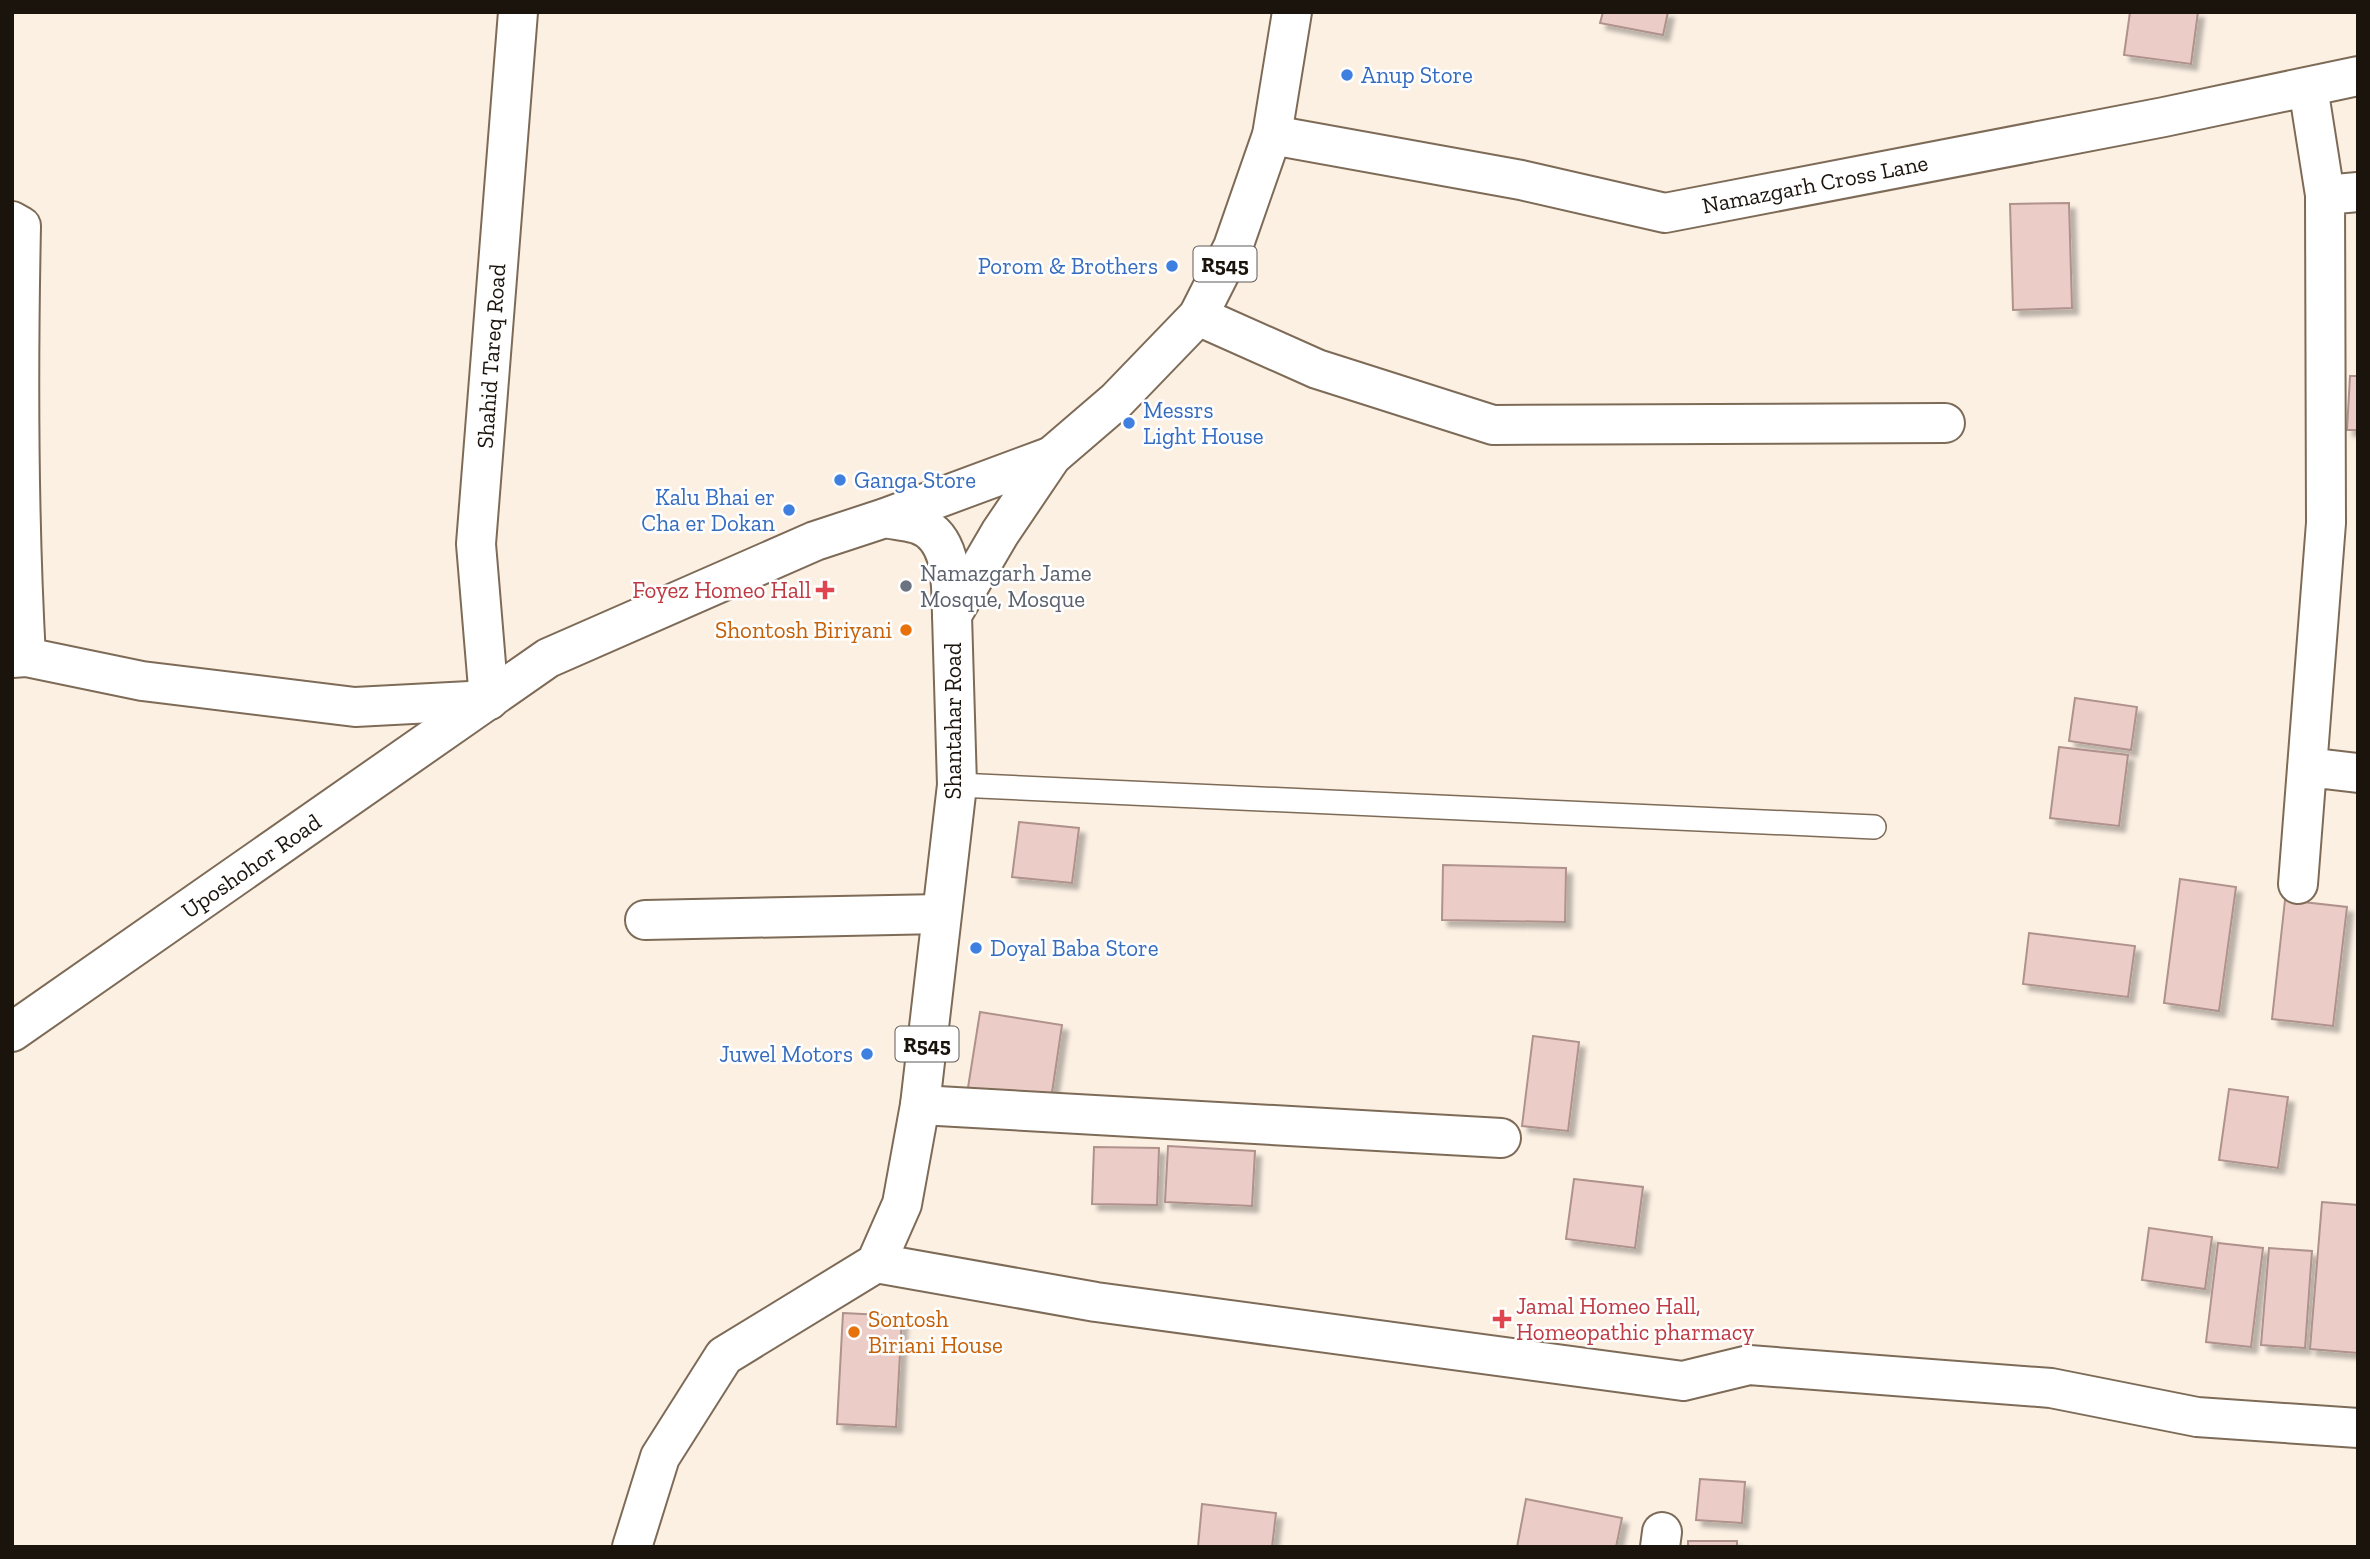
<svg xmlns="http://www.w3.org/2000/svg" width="2370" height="1559" font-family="'Zilla Slab',serif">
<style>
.building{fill:#ecccc7;stroke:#af928c;stroke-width:2;filter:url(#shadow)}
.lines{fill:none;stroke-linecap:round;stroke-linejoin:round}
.service-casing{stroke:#7d6b57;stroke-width:26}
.minor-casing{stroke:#7d6b57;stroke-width:42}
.tertiary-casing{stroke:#7d6b57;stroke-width:42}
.secondary-casing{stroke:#7d6b57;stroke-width:42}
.primary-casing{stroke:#7d6b57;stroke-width:42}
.service{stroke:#fff;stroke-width:23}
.minor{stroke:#fff;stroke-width:38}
.tertiary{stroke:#fff;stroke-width:38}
.secondary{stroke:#fff;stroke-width:38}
.primary{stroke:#fff;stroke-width:38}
.shop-dot{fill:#3f7fe0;stroke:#fff;stroke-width:2.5}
.worship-dot{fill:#6b7280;stroke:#fff;stroke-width:2.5}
.health-dot{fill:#e0444e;stroke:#fff;stroke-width:2.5}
.food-dot{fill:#e8710a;stroke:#fff;stroke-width:2.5}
.labels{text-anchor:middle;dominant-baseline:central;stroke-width:5;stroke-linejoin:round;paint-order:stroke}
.shield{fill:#fff;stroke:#5f5a56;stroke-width:2}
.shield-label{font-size:21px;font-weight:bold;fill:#1b140d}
.shop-label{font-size:23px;fill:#366cbe;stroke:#fff;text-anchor:start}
.street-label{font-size:23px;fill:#1b140d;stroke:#fff}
.worship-label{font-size:23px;fill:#5b616d;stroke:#fff;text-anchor:start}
.health-label{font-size:23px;fill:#be3a42;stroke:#fff;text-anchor:end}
.food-label{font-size:23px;fill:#c56008;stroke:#fff;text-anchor:end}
</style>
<defs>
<filter id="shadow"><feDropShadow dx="6" dy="6" stdDeviation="2" flood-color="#0004"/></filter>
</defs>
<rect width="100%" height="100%" fill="#fcf0e3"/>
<!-- building -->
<path class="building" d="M1603,12H1668L1663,35L1600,23Z
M2130,12H2198L2191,64L2124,55Z
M2069,203L2072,308L2013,310L2010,204Z
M2350,376H2358V430H2347Z
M2075,698L2137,707L2131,750L2069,741Z
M2059,747L2128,755L2119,826L2050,818Z
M1019,822L1079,828L1072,883L1012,877Z
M1443,865L1566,868L1565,922L1442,920Z
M2180,879L2236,887L2219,1011L2164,1003Z
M2285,900L2347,907L2333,1026L2272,1019Z
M2029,933L2135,946L2128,997L2023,984Z
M980,1012L1062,1025L1050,1106L967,1094Z
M1533,1036L1579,1042L1568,1131L1522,1126Z
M2229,1089L2288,1097L2278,1168L2219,1160Z
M1168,1146L1255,1151L1252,1206L1165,1202Z
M1094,1147L1159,1148L1157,1205L1092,1204Z
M1574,1179L1643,1187L1635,1248L1566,1239Z
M2322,1202L2358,1205V1353L2310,1349Z
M2149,1228L2212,1237L2205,1289L2142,1280Z
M2218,1243L2263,1248L2251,1347L2206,1342Z
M2269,1248L2312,1251L2305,1348L2261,1345Z
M843,1313L902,1316L896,1427L837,1424Z
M1700,1479L1745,1482L1742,1523L1696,1520Z
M1526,1499L1622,1518L1616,1547H1517Z
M1202,1504L1276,1513L1272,1547H1198Z
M1688,1541H1737V1547H1688Z"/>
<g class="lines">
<!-- service casing -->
<g class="service-casing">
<path id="service" d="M957,785L1874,827"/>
</g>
<!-- minor casing -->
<g class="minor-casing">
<path id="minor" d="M1272,135L1521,180L1665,213L2164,117L2358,76
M2325,195L2358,192
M12,221L21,226C18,370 18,513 26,657
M1198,316L1317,369L1493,425L1945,423
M12,658L26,657L142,681L355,707L489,700
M2307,767L2358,773
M2298,884L2326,523L2325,195L2308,87
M645,920L941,914
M920,1105L1501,1138
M876,1263L1096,1302L1683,1381L1749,1365L2051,1388L2197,1417L2358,1428
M1660,1547L1662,1532"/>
</g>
<!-- tertiary casing -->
<g class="tertiary-casing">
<path id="tertiary" d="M489,700L476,544L518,12"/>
</g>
<!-- secondary casing -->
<g class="secondary-casing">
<path id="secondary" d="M885,518C895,520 907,521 917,524C954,536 951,585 952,615
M12,1032L548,658L815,541L885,518L1052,456"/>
</g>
<!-- primary casing -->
<g class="primary-casing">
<path id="primary" d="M632,1547L660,1457L724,1356L876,1263L902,1204L920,1105L957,785L952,615L1000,533L1052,456L1116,401L1198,316L1233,247L1272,135L1292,12"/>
</g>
<!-- service -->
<use href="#service" class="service"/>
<!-- minor -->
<use href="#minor" class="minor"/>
<!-- tertiary -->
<use href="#tertiary" class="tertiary"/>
<!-- secondary -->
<use href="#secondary" class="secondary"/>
<!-- primary -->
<use href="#primary" class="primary"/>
</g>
<!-- markers -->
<g class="shop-dot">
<circle cx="1347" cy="75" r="7"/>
<circle cx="1172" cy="266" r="7"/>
<circle cx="1129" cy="423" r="7"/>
<circle cx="840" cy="480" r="7"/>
<circle cx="789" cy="510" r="7"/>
<circle cx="976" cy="948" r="7"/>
<circle cx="867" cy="1054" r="7"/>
</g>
<circle class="worship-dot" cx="906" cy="586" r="7"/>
<g class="health-dot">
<path d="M821.5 579.5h7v7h7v7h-7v7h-7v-7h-7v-7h7z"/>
<path d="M1498.5 1308.5h7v7h7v7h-7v7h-7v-7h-7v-7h7z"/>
</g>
<g class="food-dot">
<circle cx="906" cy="630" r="7"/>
<circle cx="854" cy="1332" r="7"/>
</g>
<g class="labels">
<!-- shield labels -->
<g class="shield">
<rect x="1193.5" y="246.5" width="63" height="35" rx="5"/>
<rect x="895.5" y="1026.5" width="63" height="35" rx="5"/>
</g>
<g class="shield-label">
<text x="1225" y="264">R545</text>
<text x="927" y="1044">R545</text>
</g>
<!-- shop labels -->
<g class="shop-label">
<text x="1361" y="75">Anup Store</text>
<text x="1158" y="266" text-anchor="end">Porom &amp; Brothers</text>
<text x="1143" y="410">Messrs<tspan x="1143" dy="26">Light House</tspan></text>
<text x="854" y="480">Ganga Store</text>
<text x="775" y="497" text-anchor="end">Kalu Bhai er<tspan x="775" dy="26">Cha er Dokan</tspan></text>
<text x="990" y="948">Doyal Baba Store</text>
<text x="853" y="1054" text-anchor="end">Juwel Motors</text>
</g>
<!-- street labels -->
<g class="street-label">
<text transform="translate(1815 184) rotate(-11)">Namazgarh Cross Lane</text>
<text transform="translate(491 356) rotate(-86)">Shahid Tareq Road</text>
<text transform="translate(953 721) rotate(-90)">Shantahar Road</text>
<text transform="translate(251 866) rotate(-35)">Uposhohor Road</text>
</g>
<!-- worship labels -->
<g class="worship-label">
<text x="920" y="573">Namazgarh Jame<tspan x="920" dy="26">Mosque, Mosque</tspan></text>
</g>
<!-- health labels -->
<g class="health-label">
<text x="811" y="590">Foyez Homeo Hall</text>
<text x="1516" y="1306" text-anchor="start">Jamal Homeo Hall,<tspan x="1516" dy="26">Homeopathic pharmacy</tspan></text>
</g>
<!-- food labels -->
<g class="food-label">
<text x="892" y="630">Shontosh Biriyani</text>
<text x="868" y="1319" text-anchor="start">Sontosh<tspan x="868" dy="26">Biriani House</tspan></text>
</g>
</g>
<!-- border -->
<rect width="2370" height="1559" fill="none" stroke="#1b140d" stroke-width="28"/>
</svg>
